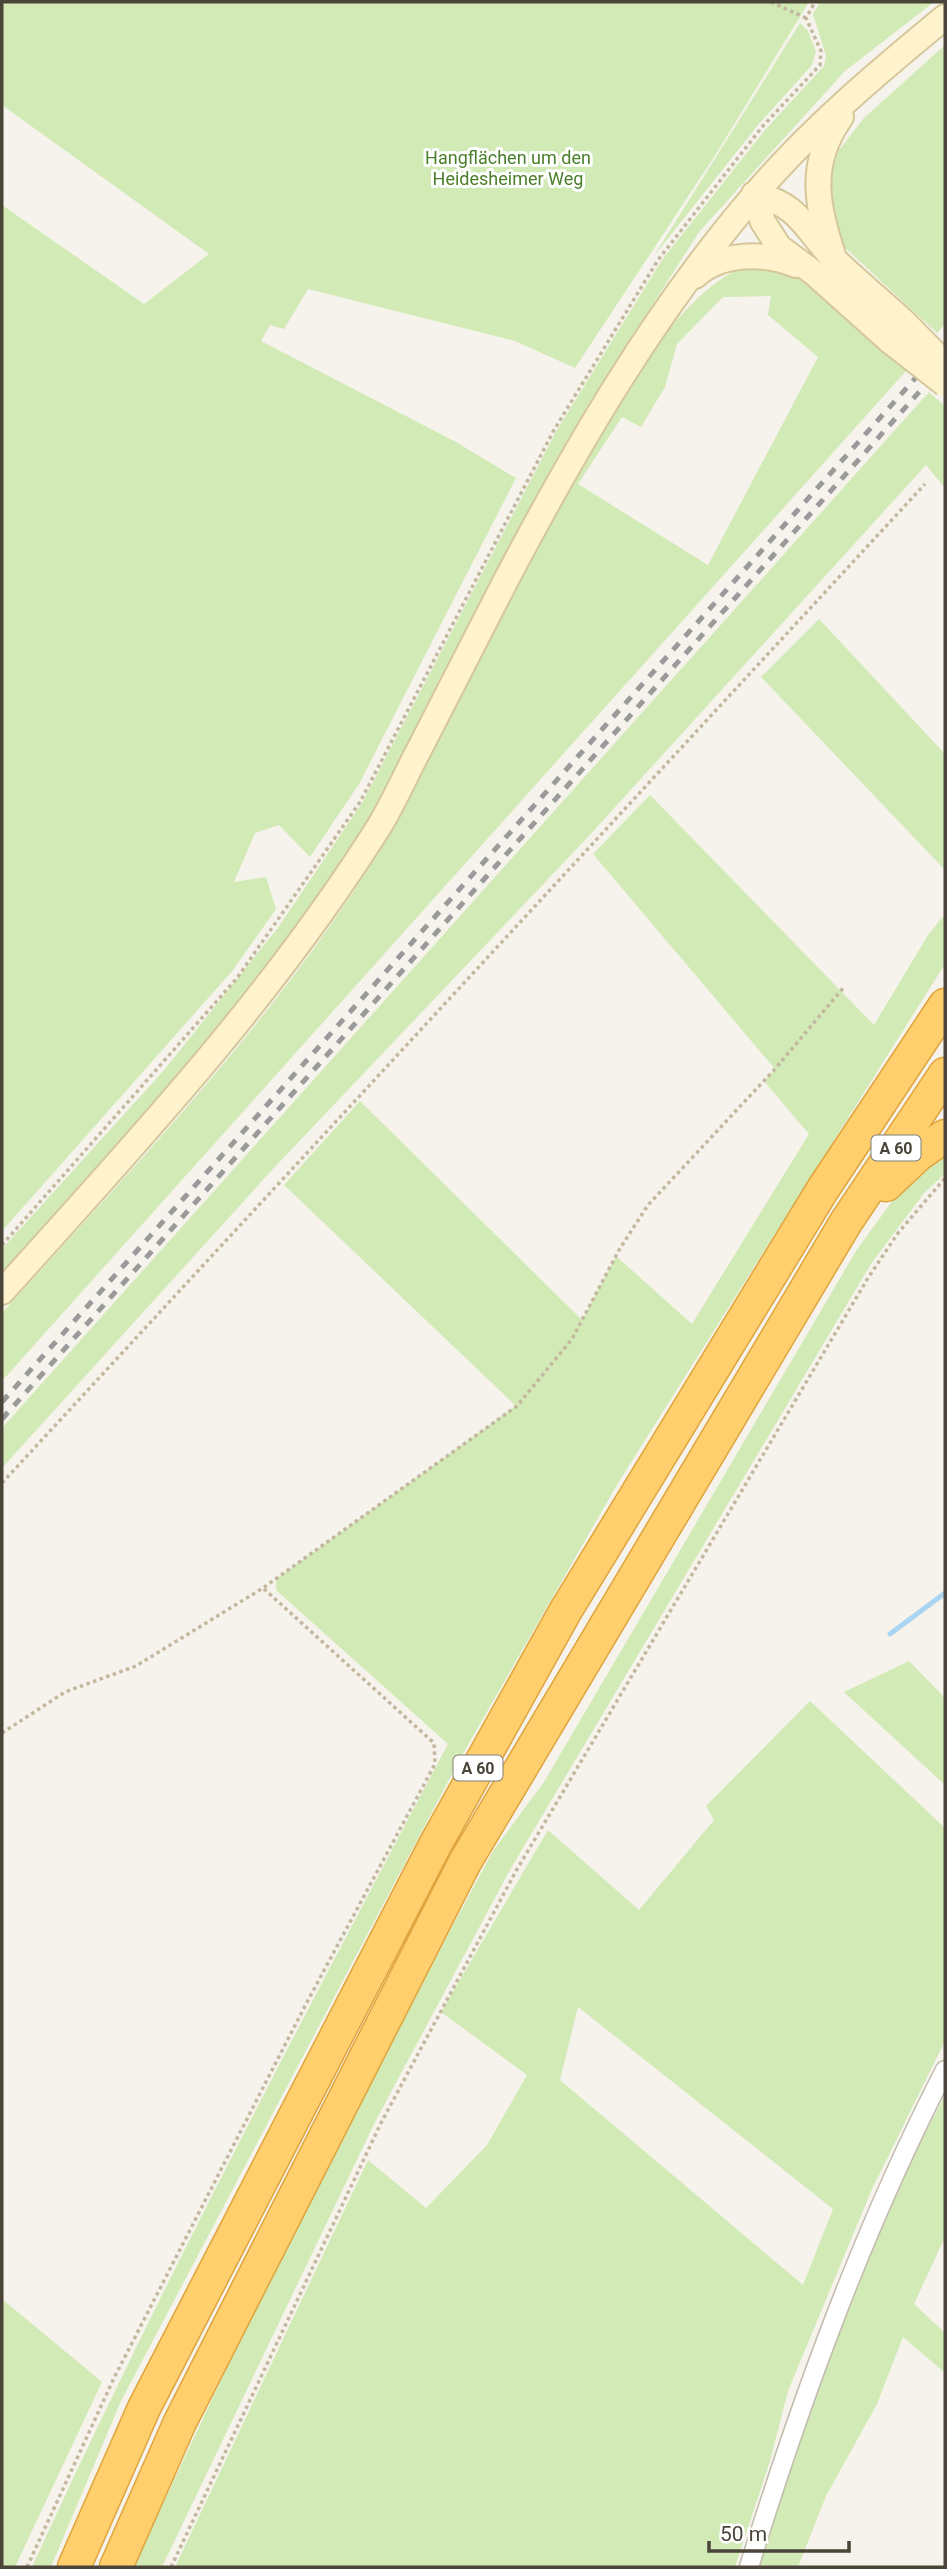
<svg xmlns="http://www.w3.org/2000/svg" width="947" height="2569" font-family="Roboto,sans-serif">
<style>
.green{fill:#d2eab5;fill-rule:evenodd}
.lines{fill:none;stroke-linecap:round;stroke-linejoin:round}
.stream{stroke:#a9d4f2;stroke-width:5}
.minor-casing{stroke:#c2bbae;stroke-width:21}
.secondary-casing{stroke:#d6c79b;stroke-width:28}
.motorway-casing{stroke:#e0a43c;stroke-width:35}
.path{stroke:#c4b79f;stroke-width:3.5;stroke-dasharray:3.5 3.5;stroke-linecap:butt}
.minor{stroke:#fff;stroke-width:18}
.secondary{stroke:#fff3cd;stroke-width:24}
.motorway{stroke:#ffcf6e;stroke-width:32}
.rail{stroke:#9a9a9a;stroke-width:5;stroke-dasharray:9 9;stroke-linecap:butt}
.secondary-bridge-casing{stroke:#d6c79b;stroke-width:28;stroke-linecap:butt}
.secondary-bridge{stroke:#fff3cd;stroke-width:24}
.labels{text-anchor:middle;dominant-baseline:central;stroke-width:6;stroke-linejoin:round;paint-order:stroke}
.shield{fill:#fff;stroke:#817c74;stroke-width:2}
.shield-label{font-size:16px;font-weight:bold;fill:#4b4439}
.park-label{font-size:18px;fill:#4a7f2a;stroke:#fff}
</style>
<rect width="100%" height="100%" fill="#f6f3ec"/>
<!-- green -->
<path class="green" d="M2,2H809L716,154L575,368L515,341L308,289L284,329L270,325L261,341L456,442L516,478L359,784L310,857L279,825L255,833L234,882L266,877L276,909L233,970L2,1231V205L144,304L209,254L2,105Z
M820,2H934L845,71L699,232L597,392L494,576L372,815L292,940L181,1079L2,1273V1249L165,1069L277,929L362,803L557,430L662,260L765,130L824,66L826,56L813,14Z
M800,23L808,31L816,51L812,65L758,125L654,256Z
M945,45V324L937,333L841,244L831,223L828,180L839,150L864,118Z
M747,266L791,272L825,293L906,371L2,1381V1313C137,1163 279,1016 384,844C402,814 415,781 431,750C473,669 516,589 558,508C594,440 673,290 747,266ZM771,296L768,315L818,357L708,565L578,484L622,417L641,427L665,387L677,344L723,297Z
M929,392L945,406V488L926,465L587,838L272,1170L2,1468V1428Z
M819,619L945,754V870L761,677Z
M650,795L874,1025L928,935L945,914V964L618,1483L461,1757L121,2401L51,2567H32C160,2287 304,2016 448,1744L276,1590V1579L516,1406L284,1185L360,1101L582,1320L616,1256L692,1324L809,1134L764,1081L775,1069L593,854Z
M945,1150V1174L924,1193L871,1264L511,1868L376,2120L162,2567H133L262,2293L356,2105L493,1851L544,1782L856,1251L909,1178Z
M909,1661L945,1698V1785L844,1692Z
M810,1701L945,1828V2041L872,2189L788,2391L770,2461L735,2567H175L368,2160L426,2208L487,2145L527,2075L441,2012L548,1830L639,1910L714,1820L706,1806ZM578,2007L833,2209L803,2285L560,2080Z
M945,2095V2237L914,2304L945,2333V2373L903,2337L877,2404L826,2496L798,2567H752L847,2300L897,2188Z
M2,2299L102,2382L15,2567H2Z"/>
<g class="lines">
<!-- stream -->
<path class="stream" d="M890,1634L945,1593"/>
<!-- minor casing -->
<g class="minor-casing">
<path id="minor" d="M749,2567C802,2397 863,2229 945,2070"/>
</g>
<!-- secondary casing -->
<g class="secondary-casing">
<path id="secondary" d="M754,194L763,222L779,247L814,273L890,341
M754,194C802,205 805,231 836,261C858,282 882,302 905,323
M834,258C817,206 807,165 841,117
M695,276C722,252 764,252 796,265
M2,1292C136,1143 273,996 380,825C395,800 407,772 421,746C449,692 477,637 505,582C576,447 653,314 752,198C809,130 877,73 945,17"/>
</g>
<!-- motorway casing -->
<g class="motorway-casing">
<path id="motorway" d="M886,1185L919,1154L945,1136
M74,2567L144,2408L435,1845L566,1610L823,1189L945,1005
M116,2567L180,2422L465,1862L846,1222L945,1074"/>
</g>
<!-- path -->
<path class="path" d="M771,2L806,18
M2,1245L237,978L360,802L554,430L658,260L762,127L820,65L821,51L806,18L815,2
M2,1483L925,484
M2,1733L65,1692L136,1666L263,1588L517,1406L572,1339L619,1250L648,1205L775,1069L844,987
M27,2567L114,2378L306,2004L435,1764L434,1743L263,1588
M171,2567L381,2123L516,1871L868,1278L898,1233L945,1178"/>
<!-- minor -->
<use href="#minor" class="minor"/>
<!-- secondary -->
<use href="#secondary" class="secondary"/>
<!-- motorway -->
<use href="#motorway" class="motorway"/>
<!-- rail -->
<path class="rail" d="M2,1402L945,345
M2,1419L945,363"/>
<!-- secondary-bridge casing -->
<g class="secondary-bridge-casing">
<path id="secondary-bridge" d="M905,323L945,364
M890,341L945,384"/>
</g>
<!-- secondary-bridge -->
<use href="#secondary-bridge" class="secondary-bridge"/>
</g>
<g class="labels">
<!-- shield labels -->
<g class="shield">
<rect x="871.5" y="1135.5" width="49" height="25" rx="5"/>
<rect x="453.5" y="1755.5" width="49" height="25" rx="5"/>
</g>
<g class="shield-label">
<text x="896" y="1148">A 60</text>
<text x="478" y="1768">A 60</text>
</g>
<!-- park labels -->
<g class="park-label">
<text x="508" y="157">Hangflächen um den<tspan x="508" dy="21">Heidesheimer Weg</tspan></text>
</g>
</g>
<!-- border -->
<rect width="947" height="2569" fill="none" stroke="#4b4439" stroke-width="7"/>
<!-- scale -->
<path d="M709 2541v10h140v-10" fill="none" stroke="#4b4439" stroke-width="3.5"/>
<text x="720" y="2541" font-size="21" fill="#4b4439" stroke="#ffffff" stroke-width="5" paint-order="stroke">50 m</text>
</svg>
